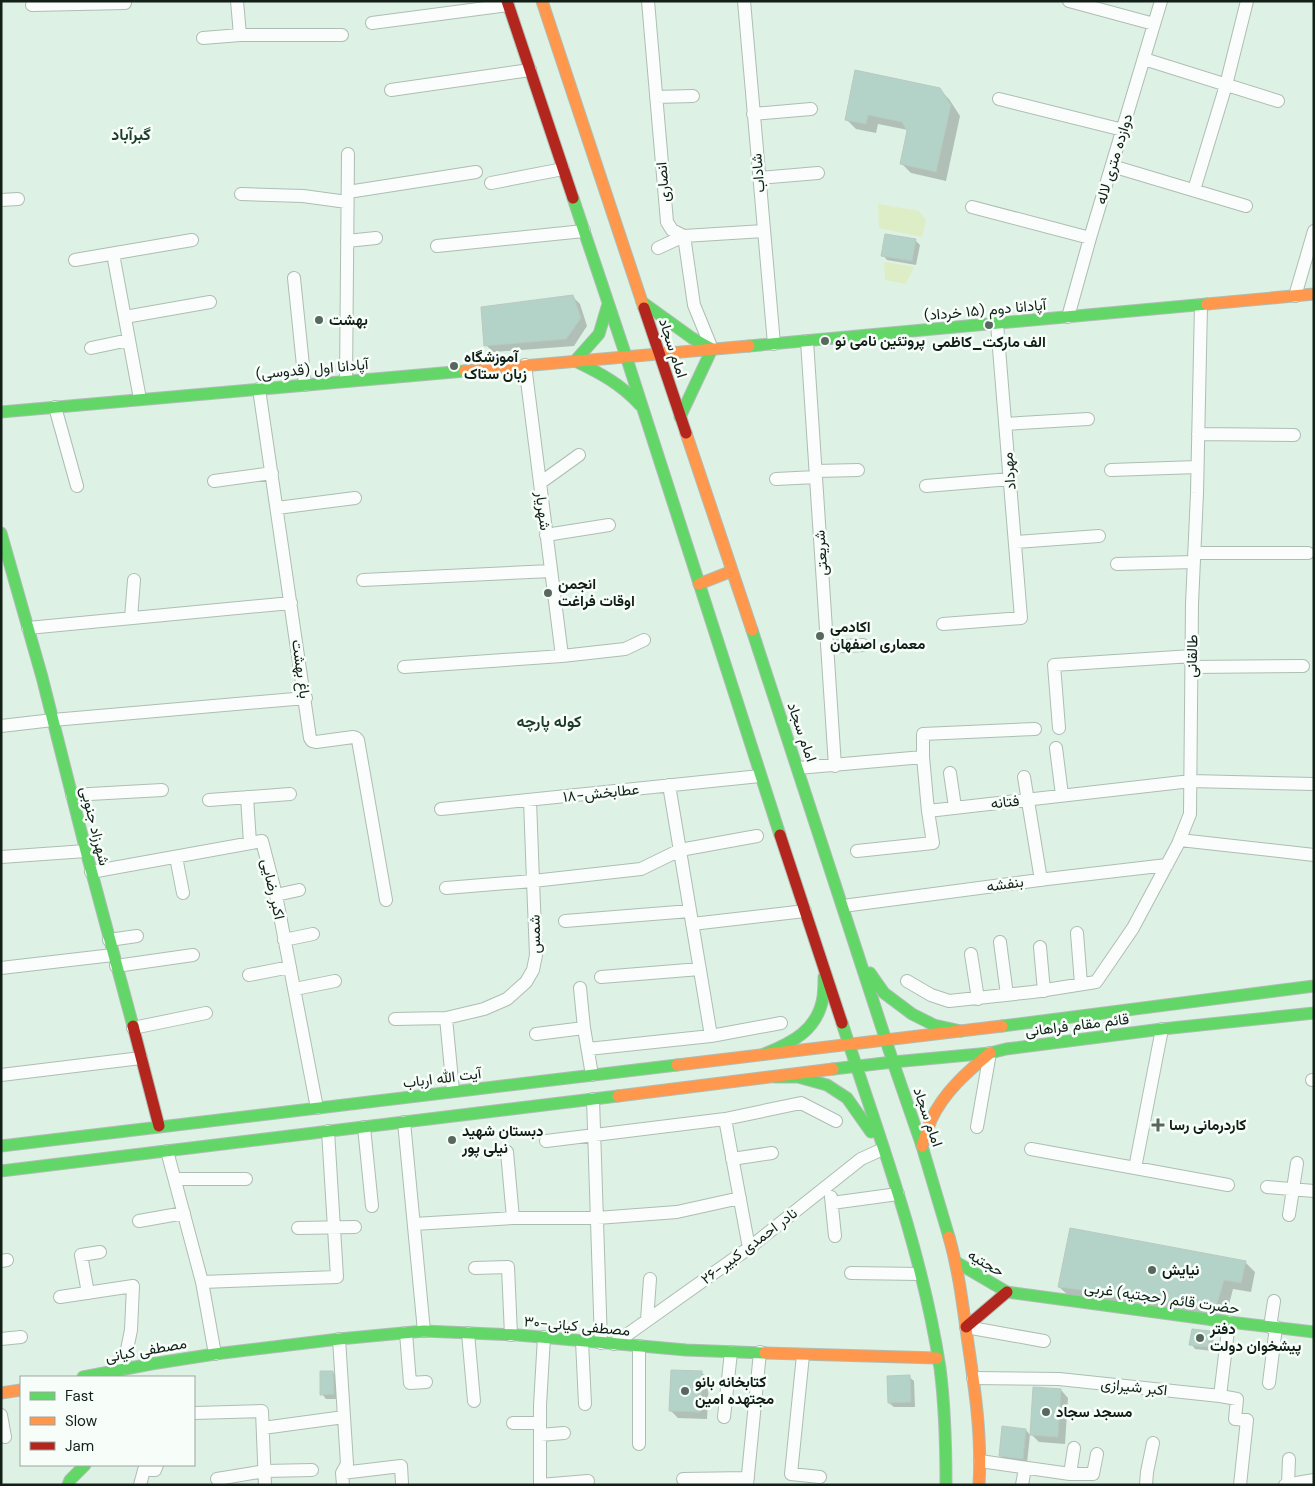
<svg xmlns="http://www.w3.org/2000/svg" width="1315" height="1486" font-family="'DM Sans',Vazirmatn,sans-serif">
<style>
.green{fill:#ddedc5}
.shadow{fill:#0003}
.building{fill:#b4d3c8;stroke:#b9c9c2}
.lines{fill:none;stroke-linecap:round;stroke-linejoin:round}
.street-casing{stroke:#aebdb4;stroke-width:14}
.fast-casing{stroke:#aebdb4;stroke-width:13}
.slow-casing{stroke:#aebdb4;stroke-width:13}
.jam-casing{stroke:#aebdb4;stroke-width:13}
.street{stroke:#fafdfb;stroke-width:12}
.fast{stroke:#63d668;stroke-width:11}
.slow{stroke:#ff974d;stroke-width:11}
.jam{stroke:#b3261e;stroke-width:11}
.poi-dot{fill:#59685f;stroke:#f7fefa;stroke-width:2}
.labels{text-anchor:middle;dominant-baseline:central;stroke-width:5;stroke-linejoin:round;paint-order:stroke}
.street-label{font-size:15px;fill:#121f17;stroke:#f7fefa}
.poi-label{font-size:15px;font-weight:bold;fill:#121f17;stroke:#f7fefa;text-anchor:start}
.neighbourhood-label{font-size:16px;font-weight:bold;fill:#1e3c2b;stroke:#f7fefa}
</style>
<rect width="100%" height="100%" fill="#def1e5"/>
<!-- green -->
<path class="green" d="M878,204L919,211L926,220L922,237L879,228Z
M884,262L914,267L906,284L885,280Z"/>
<!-- shadow -->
<path class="shadow" d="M939,89L949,99L960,116L946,181L911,173L901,163L908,130L878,124L876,133L856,129L846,119Z
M915,240L920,245L916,265L887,260L883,255Z
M573,297L580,304L587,326L574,346L493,352L486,345Z
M1245,1262L1255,1272L1251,1292L1233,1289L1226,1316L1069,1296L1059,1287Z
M1210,1332L1214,1337L1212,1351L1195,1349L1191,1344Z
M332,1372L337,1376L338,1399H326L322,1394Z
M701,1372L709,1379L707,1419L678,1418L670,1410Z
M909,1377L914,1381L915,1407H894L889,1403Z
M1061,1390L1068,1398L1065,1444L1039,1442L1032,1435Z
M1026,1430L1030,1435L1027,1463L1005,1460L1000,1455Z"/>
<!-- building -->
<path class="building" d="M855,70L940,88L951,105L936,172L900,164L907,131L902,122L868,115L866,124L845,120Z
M885,234L916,239L912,261L881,256Z
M573,295L581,318L566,339L484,346L481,307Z
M1070,1228L1246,1261L1241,1283L1224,1280L1216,1307L1058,1287Z
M1192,1329L1210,1331L1208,1347L1189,1345Z
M671,1370L702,1371L700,1412L669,1411Z
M320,1371H333L334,1394L320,1395Z
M910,1375L911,1402L888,1403L887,1376Z
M1033,1387L1061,1389L1058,1437L1030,1435Z
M1002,1426L1026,1429L1023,1459L999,1456Z"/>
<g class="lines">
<!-- street casing -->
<g class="street-casing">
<path id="street" d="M237,1L240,35
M648,1L667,222L672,230L684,236L694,305L712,349
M744,1L774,344
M1069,1L1154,24
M32,5L125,3V1
M372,23L508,5
M203,38L240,35H342
M1144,59L1278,101
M391,90L530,70
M656,97L693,96
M999,99L1123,130
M753,114L811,109
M1112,166L1246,206
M759,178L818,173
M491,183L563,169
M1194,190L1226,85L1247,1
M348,192L476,172
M241,194L303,196L347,202
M1,200L18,199
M972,207L1090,238
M347,241L376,238
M437,246L584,231
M658,248L684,236L764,231
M113,254L140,399
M75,260L192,240
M294,278L305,385
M1295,296L1314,231
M125,317L210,302
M1068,317L1090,238L1161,1
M807,341L835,766
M91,348L129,340
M525,365L562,656
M346,381L348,154
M259,389L310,738L312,741L316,742L353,737L356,738L358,740L386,900
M55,407L77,486
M1005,424L1088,419
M1198,434L1294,435
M1111,470L1197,467
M816,471L858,470
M776,479L816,477
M214,481L272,473
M540,483L579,455
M926,486L1010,479
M277,508L355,498
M546,535L609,525
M1015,542L1099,536
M1194,553H1308
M1117,564L1194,562
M363,580L551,571
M131,618L134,580
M943,624L1021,618L997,324
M28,628L291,603
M827,647L863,645
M404,667L562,656L625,649L644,640
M1192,667L1303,666
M1,726L53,720L306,698
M1059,728L1054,665L1192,656
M1056,748L1062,795
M923,757L928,811
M798,768L923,757V734L1035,729
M950,773L955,807
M1024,777L1041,880
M669,785L711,1036
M72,795L162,790
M247,797L250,843
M209,800L290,794
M530,800L533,881L641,869L680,850L757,836
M441,809L760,776
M1180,840L1314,855
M857,851L933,843L928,811L1191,781L1314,784
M1,857L86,851
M176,857L183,893
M91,872L262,841L276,895L317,1108
M276,895L299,890
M843,906L1047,879L1167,865
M565,921L690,911
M692,924L805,911
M1077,933L1081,984
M109,940L137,936
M284,940L313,934
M1000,942L1007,995
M1040,947L1044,991
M971,954L978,999
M116,966L193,955
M1,968L113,955
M249,975L290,967
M601,977L700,969
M907,981L931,995L949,1001L1033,992L1096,982L1133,928L1178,844L1190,814L1192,604L1197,493L1201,305
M580,988L584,1028L592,1075
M295,989L335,981
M446,1018L453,1091
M395,1019L446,1018L484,1009L507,999L526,982L533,970L536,955L533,881L446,888
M133,1028L206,1013
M536,1034L584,1028
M588,1049L711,1036L781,1023
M1,1075L141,1058
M1312,1080H1314
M593,1099L601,1343
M725,1119L749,1248
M404,1122L424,1331
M364,1127L372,1206
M977,1127L990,1053
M546,1141L725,1119L801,1103L836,1121
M1031,1149L1228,1185
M167,1151L202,1282L215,1354
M507,1152L513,1218
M732,1159L772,1153
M1135,1168L1162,1029
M175,1179H246
M1267,1187L1314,1191
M831,1197L835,1236
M832,1203L898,1194
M1289,1215L1297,1163
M139,1221L184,1213
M414,1224L513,1218H597L677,1212L740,1198
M298,1228L355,1227
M1,1261L7,1260
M475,1268L508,1267L511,1335
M851,1273L920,1274
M202,1282L337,1277L328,1131
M88,1293L81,1255L100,1252
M60,1297L133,1286L131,1330L123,1369
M647,1320L650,1279
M966,1327L1044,1341
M1270,1327L1274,1301
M406,1333L410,1383L426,1382
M468,1333L474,1401
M544,1337L540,1405V1485L588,1481
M1,1339L21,1337
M339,1339L344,1417
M582,1341L585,1404
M614,1344L749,1248L861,1159L883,1149
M639,1346V1444
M803,1355L791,1474L820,1477
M973,1378L1059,1379L1220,1396L1229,1322
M1269,1383L1276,1327
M1220,1396L1237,1399L1235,1419L1247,1420L1240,1485
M194,1413L262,1411L265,1485
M1,1415L5,1437
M724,1417L731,1352
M513,1423H540
M263,1428L344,1417L347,1464L342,1473L343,1485
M540,1435L564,1433
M980,1461L1070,1474L1074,1448
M342,1473L401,1466L402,1483
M1070,1474H1093L1097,1454
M217,1479L265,1471L312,1470
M683,1479L748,1478
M1288,1484L1289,1459
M140,1485L144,1470H155L157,1465
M747,1485L760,1352
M1022,1485L1025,1468
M1146,1485L1147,1472L1153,1443
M1285,1485L1314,1480"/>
</g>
<!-- fast casing -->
<g class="fast-casing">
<path id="fast" d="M573,198L626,356L780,835
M642,302L692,338L712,349L680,417
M608,304L599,334L575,361C600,373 621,384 640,405
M749,346L1207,304
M1,412L465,371
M1,533L42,677L86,851L133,1026
M752,630L893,1062L922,1146L949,1237
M870,973L884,993L912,1014L934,1025L961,1031
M842,1023C879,1136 922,1250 940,1368C945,1407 946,1446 946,1485
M1002,1026L1314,986
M764,1054C792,1043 818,1030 823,997C824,990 824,983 824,977
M833,1069L893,1062L990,1053L1006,1049L1162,1029L1314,1013
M775,1077H798L827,1085L847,1098L871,1132
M1,1146L677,1065
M1,1171L618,1096
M956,1262L1007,1292L1229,1322L1314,1332
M83,1377L151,1364L215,1354L339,1339L424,1331L518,1335L686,1350L765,1353
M68,1485L70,1480L85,1465"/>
</g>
<!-- slow casing -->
<g class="slow-casing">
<path id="slow" d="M542,1L644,308
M1207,304L1314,294
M465,371L749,346
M686,433L752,630
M699,584L732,571
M677,1065L1002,1026
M618,1096L833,1069
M922,1146C925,1137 928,1129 931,1120C944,1092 967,1072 990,1053
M949,1237C959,1272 963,1307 968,1343C975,1390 982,1437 979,1485
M765,1353L937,1358
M1,1393L21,1390"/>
</g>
<!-- jam casing -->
<g class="jam-casing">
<path id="jam" d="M507,1L573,198
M644,308L686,433
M780,835L842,1023
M133,1026L159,1126
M966,1327L1007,1292"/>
</g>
<!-- street -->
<use href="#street" class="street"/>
<!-- fast -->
<use href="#fast" class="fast"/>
<!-- slow -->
<use href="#slow" class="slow"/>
<!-- jam -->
<use href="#jam" class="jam"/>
</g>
<!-- markers -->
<g class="poi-dot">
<circle cx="319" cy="320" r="5"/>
<circle cx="989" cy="325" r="5"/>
<circle cx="825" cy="341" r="5"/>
<circle cx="454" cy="366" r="5"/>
<circle cx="548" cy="593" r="5"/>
<circle cx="820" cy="636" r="5"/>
<path d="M1155.5 1117.5h5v5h5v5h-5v5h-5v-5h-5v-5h5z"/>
<circle cx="452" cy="1140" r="5"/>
<circle cx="1152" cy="1270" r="5"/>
<circle cx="1200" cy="1338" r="5"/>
<circle cx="685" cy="1391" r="5"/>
<circle cx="1046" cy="1412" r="5"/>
</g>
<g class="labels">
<!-- street labels -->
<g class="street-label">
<text transform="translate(1114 159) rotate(-73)">دوازده متری لاله</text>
<text transform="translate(758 173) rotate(-95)">شاداب</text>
<text transform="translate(663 182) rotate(-95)">انصاری</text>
<text transform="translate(985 310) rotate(-5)">آپادانا دوم (۱۵ خرداد)</text>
<text transform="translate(673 348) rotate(72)">امام سجاد</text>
<text transform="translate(312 369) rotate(-5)">آپادانا اول (قدوسی)</text>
<text transform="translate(1009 471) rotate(-95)">مهرداد</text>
<text transform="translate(543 511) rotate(83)">شهریار</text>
<text transform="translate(821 553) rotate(-94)">شریعتی</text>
<text transform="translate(1192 656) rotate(-89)">طالقانی</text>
<text transform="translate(301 669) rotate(82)">باغ بهشت</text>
<text transform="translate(802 732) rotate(71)">امام سجاد</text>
<text transform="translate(601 793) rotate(-6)">۱۸-عطابخش</text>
<text transform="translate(1005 802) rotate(-6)">فتانه</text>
<text transform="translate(95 826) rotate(76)">شهرزاد جنوبی</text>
<text transform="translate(1005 884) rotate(-8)">بنفشه</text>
<text transform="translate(273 889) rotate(77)">اکبر رضایی</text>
<text transform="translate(535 934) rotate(-91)">شمس</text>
<text transform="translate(1077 1025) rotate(-7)">قائم مقام فراهانی</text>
<text transform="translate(442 1078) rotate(-7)">آیت الله ارباب</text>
<text transform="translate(928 1117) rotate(71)">امام سجاد</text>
<text transform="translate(749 1246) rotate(-37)">۲۶-نادر احمدی کبیر</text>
<text transform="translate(986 1263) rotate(30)">حجتیه</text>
<text transform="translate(1162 1298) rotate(8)">حضرت قائم (حجتیه) غربی</text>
<text transform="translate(577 1326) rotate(5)">۳۰-مصطفی کیانی</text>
<text transform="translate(146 1350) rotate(-10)">مصطفی کیانی</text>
<text transform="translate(1134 1387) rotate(6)">اکبر شیرازی</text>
</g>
<!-- poi labels -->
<g class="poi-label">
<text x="329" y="320">بهشت</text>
<text x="835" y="341">پروتئین نامی نو</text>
<text x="989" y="342" text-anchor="middle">الف مارکت_کاظمی</text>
<text x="464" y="357">آموزشگاه<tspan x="464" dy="17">زبان ستاک</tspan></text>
<text x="558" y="584">انجمن<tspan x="558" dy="17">اوقات فراغت</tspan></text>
<text x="830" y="627">اکادمی<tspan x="830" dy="17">معماری اصفهان</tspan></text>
<text x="1169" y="1125">کاردرمانی رسا</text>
<text x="462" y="1131">دبستان شهید<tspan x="462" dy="17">نیلی پور</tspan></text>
<text x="1162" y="1270">نیایش</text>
<text x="1210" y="1329">دفتر<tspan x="1210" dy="17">پیشخوان دولت</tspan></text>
<text x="695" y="1382">کتابخانه بانو<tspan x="695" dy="17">مجتهده امین</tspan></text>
<text x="1056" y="1412">مسجد سجاد</text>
</g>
<!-- neighbourhood labels -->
<g class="neighbourhood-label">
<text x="131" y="134">گبرآباد</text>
<text x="549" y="721">کوله پارچه</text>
</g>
</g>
<!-- border -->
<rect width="1315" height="1486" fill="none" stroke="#121f17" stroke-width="5"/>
<!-- legend -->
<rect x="20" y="1376" width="175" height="90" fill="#f7fefa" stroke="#9ba59f"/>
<rect x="30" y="1392" width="25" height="8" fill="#63d668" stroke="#9ba59f"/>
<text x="65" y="1401" font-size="15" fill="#121f17">Fast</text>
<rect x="30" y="1417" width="25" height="8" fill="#ff974d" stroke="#9ba59f"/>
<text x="65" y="1426" font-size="15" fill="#121f17">Slow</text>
<rect x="30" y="1442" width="25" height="8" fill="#b3261e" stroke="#9ba59f"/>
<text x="65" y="1451" font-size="15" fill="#121f17">Jam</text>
</svg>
